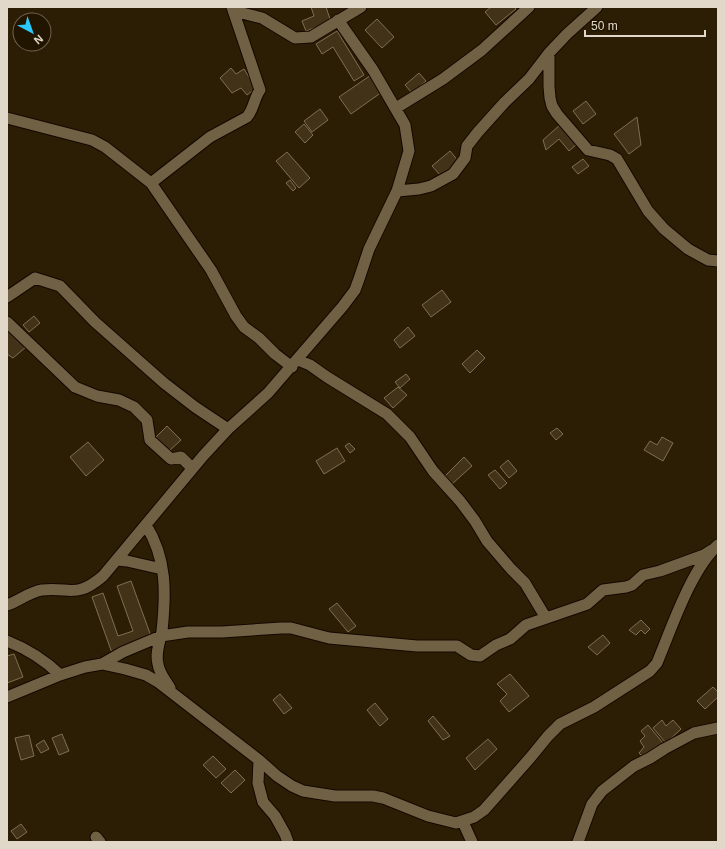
<svg xmlns="http://www.w3.org/2000/svg" width="725" height="849" font-family="Helvetica,sans-serif">
<style>
.building{fill:#423318;stroke:#7f6e52}
.lines{fill:none;stroke-linecap:round;stroke-linejoin:round}
.minor-casing{stroke:#140800;stroke-width:13}
.minor{stroke:#706044;stroke-width:11}
</style>
<rect width="100%" height="100%" fill="#2c1e04"/>
<!-- building -->
<path class="building" d="M311,7H326L331,22L306,31L302,21L314,16Z
M491,7H514L516,9L496,25L485,12Z
M377,19L394,37L382,48L365,30Z
M337,31L364,75L354,81L333,47L322,54L316,44Z
M231,68L236,74L244,69L256,88L247,95L241,88L232,93L220,78Z
M419,73L426,81L412,93L405,85Z
M371,75L382,92L351,114L339,97Z
M586,101L596,114L583,124L573,111Z
M320,109L328,120L312,132L304,121Z
M637,117L641,145L629,154L614,134Z
M304,124L313,135L305,143L295,132Z
M561,124L577,144L569,151L559,139L546,150L543,140Z
M450,151L459,162L441,176L432,166Z
M287,152L310,178L299,188L276,161Z
M583,159L589,166L578,174L572,167Z
M290,180L296,188L293,191L286,183Z
M442,290L451,302L431,317L422,305Z
M34,316L40,323L29,332L23,325Z
M408,327L415,336L400,348L394,340Z
M7,328L26,347L13,358L7,354Z
M477,350L485,358L470,373L462,364Z
M406,374L410,379L400,388L395,382Z
M398,387L407,395L393,408L384,398Z
M167,426L181,440L169,451L155,438Z
M557,428L563,434L556,440L550,433Z
M662,437L673,443L663,461L644,450L650,441L657,445Z
M88,442L104,460L86,476L70,457Z
M349,443L355,449L350,453L345,446Z
M337,448L345,461L324,474L316,461Z
M464,457L472,466L452,484L444,477Z
M508,460L517,471L509,478L500,467Z
M495,470L507,483L500,489L488,475Z
M131,581L152,639L112,653L92,597L103,593L118,636L133,631L117,586Z
M337,603L356,626L348,632L329,609Z
M641,620L650,629L645,634L641,630L636,635L629,630Z
M603,635L610,643L597,655L588,647Z
M14,654L23,677L7,683V656Z
M510,674L529,696L509,712L500,701L507,694L497,684Z
M713,687L718,692V697L705,709L697,701Z
M280,694L292,708L284,714L273,700Z
M375,703L388,719L380,726L367,710Z
M433,716L450,736L443,740L428,721Z
M662,720L666,726L673,720L681,729L666,743L653,728Z
M648,725L663,743L645,759L639,753L644,747L640,741L645,736L641,731Z
M62,734L69,751L59,755L52,738Z
M29,735L34,756L21,760L15,738Z
M488,739L497,749L475,770L466,758Z
M44,740L49,749L41,753L36,745Z
M213,756L226,769L216,778L203,765Z
M235,770L245,780L231,793L221,783Z
M21,824L27,832L17,839L11,831Z"/>
<g class="lines">
<!-- minor casing -->
<g class="minor-casing">
<path id="minor" d="M234,11L262,18L295,38L311,37L361,7
M549,53V86L550,98L552,106L557,114L588,150L610,155L617,159L648,211L664,229L688,249L708,260L718,261
M396,108L443,79L482,50L529,7
M7,118L92,140L105,147L151,183L211,270L236,316L244,327L259,338L275,354L292,367
M151,183L210,137L247,117C254,109 254,98 260,90L232,7
M397,191L419,189L431,186L453,174L465,158L467,146L478,132L504,103L529,79L549,53L567,34L597,7
M7,297L35,278L60,286L95,322L164,383L195,407L228,429
M7,322L75,387L97,396L119,400L134,407L147,420L150,440L171,459L181,457L192,468
M298,360L310,365L327,377L387,414L410,437L433,471L460,501L475,521L487,541L511,569L525,583L546,618
M146,525C167,559 166,593 162,631C160,642 155,653 158,664C159,673 166,681 170,688
M117,560L127,561L162,569
M7,605C19,601 29,592 42,590C71,587 76,599 103,576L203,456L228,429L268,393L343,306L355,290L359,279L369,249L397,191L409,151L405,125L373,70L338,20
M7,641C27,649 45,660 60,675
M102,664L123,652L161,636L188,632H222L281,628H291L329,638L417,646H457L471,655L480,656L496,645L510,639L526,625L587,604L603,590L626,587L632,585L643,575L660,571L704,555L712,550
M7,697L60,675L85,667L102,664L125,669L146,675L158,682L259,760L277,776L292,786L303,791L335,796H373L383,798L428,816L456,823L474,817L484,810L530,758L548,736L560,724L594,707L650,671L657,663L661,653C674,621 693,567 718,545
M259,760L258,783L263,802L275,816L285,834L288,842
M463,822L472,842
M96,837L100,842
M578,842L592,804L602,791L634,766L650,758L664,749L694,733L718,728"/>
</g>
<!-- minor -->
<use href="#minor" class="minor"/>
</g>
<!-- border -->
<rect width="725" height="849" fill="none" stroke="#e1d8c9" stroke-width="16"/>
<!-- north arrow -->
<g transform="translate(32 32) rotate(139)"><circle r="19" fill="#221500" stroke="#6e6350"/>
<path d="M0-3L7 15L0 10L-7 15Z" fill="#29c8ff"/>
<text y="-6" font-size="11" font-weight="bold" text-anchor="middle" fill="#e1d8c9">N</text>
</g>
<!-- scale -->
<path d="M585 30v6h120v-6" fill="none" stroke="#e1d8c9" stroke-width="2"/>
<text x="591" y="30" font-size="12" fill="#e1d8c9" stroke="#221500" stroke-width="3" paint-order="stroke">50 m</text>
</svg>
